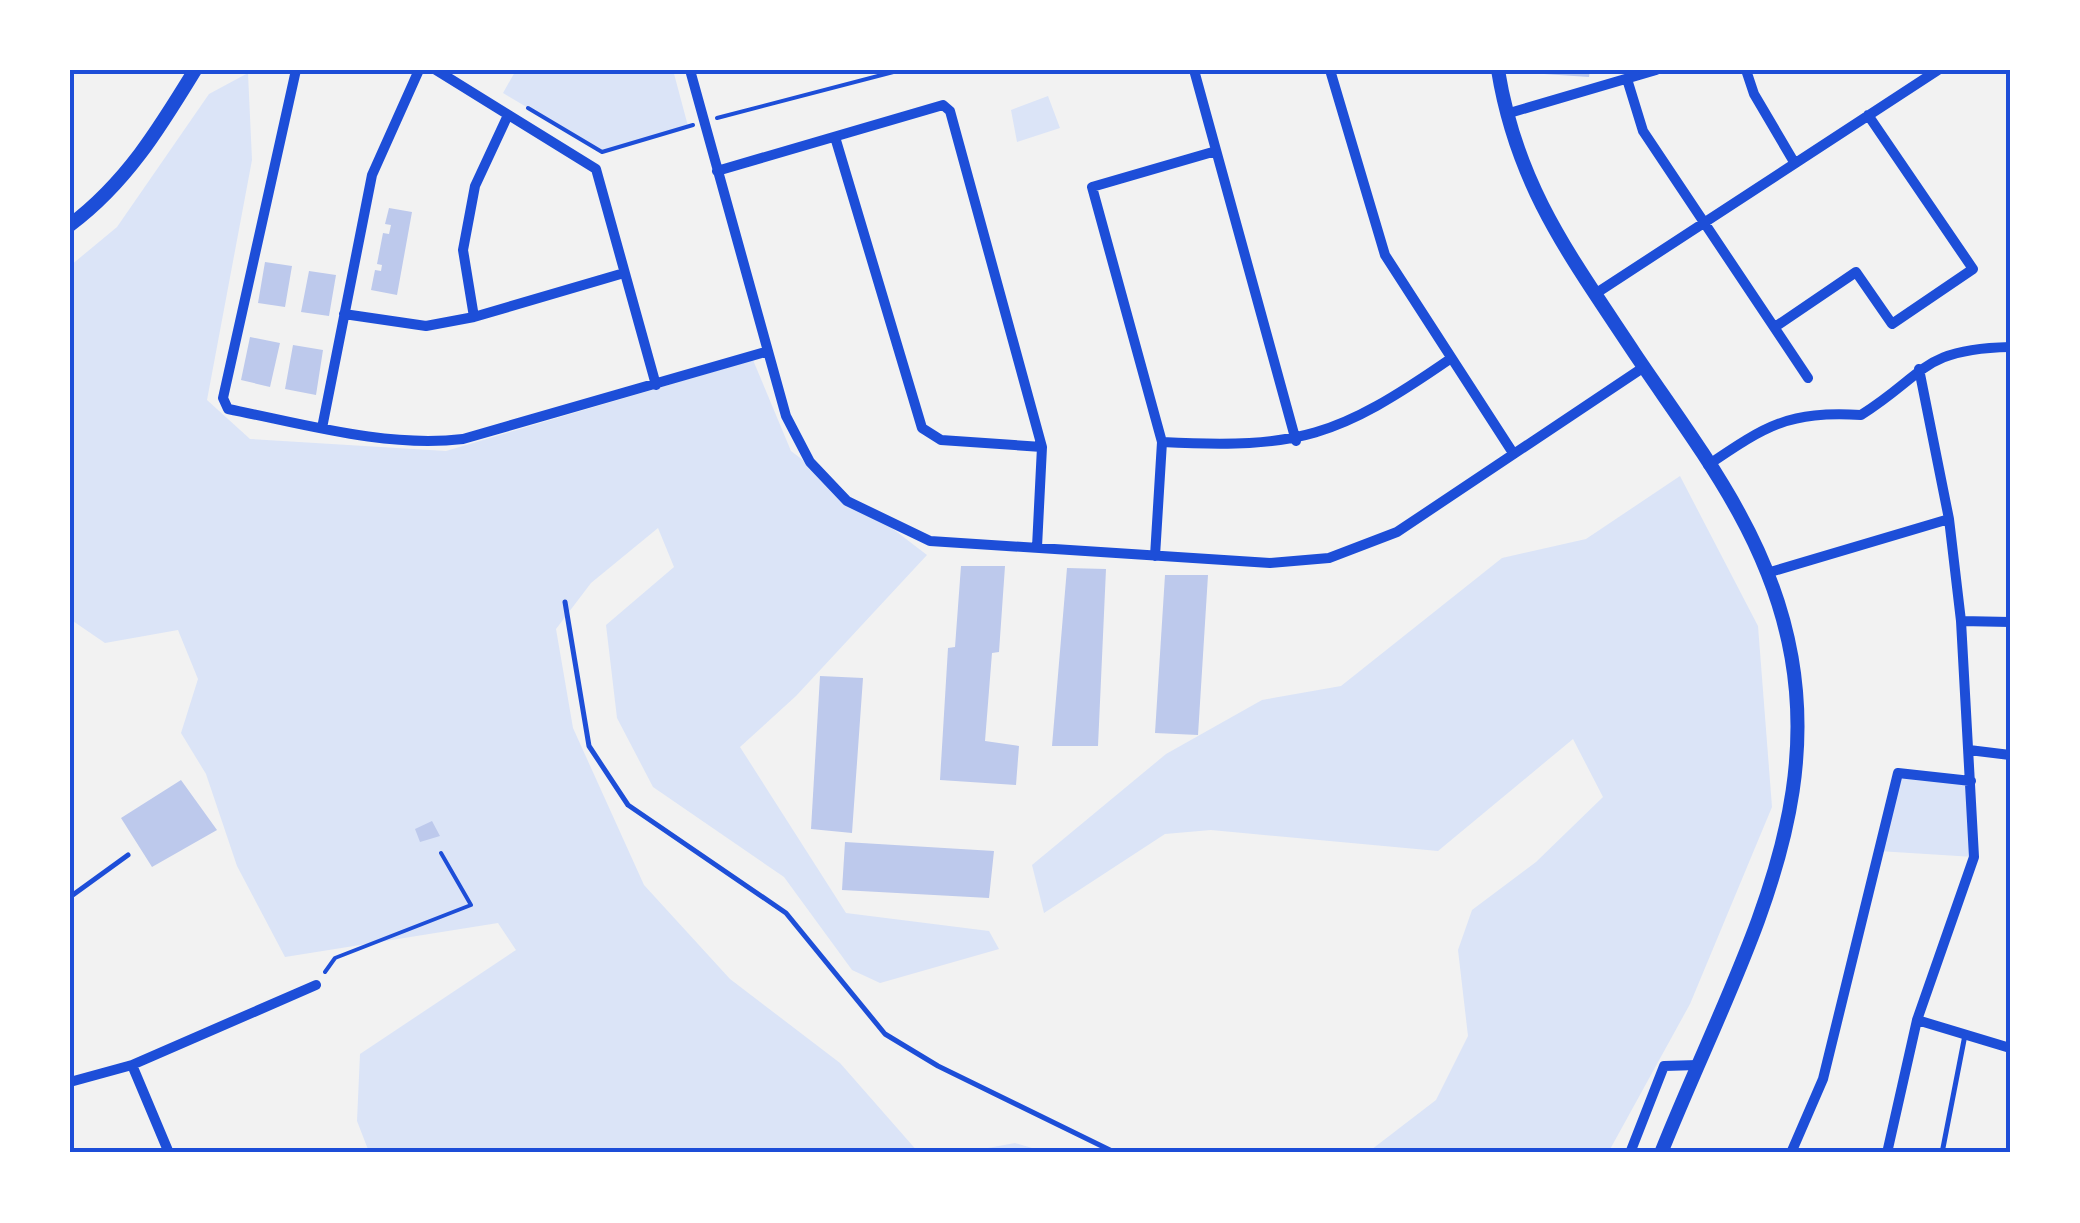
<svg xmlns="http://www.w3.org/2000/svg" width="2080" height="1223" font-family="Montserrat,sans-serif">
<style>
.green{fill:#dbe4f7}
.building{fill:#bdc9ec}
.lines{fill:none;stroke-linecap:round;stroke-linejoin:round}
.path{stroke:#1d4ed8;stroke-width:4}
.service{stroke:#1d4ed8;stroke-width:5}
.minor{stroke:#1d4ed8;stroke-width:10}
.tertiary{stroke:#1d4ed8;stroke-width:14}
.neatline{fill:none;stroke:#1d4ed8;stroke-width:4}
</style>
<rect width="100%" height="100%" fill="#f2f2f2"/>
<!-- green -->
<path class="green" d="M516,70H673L688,126L602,152L503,93Z
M248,73L252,160L207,400L250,439L446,451L753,360L791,451L927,555L796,696L740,747L846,913L989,931L999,949L880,983L852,970L784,877L653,787L617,718L606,625L674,567L658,528L591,583L556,629L573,728L644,885L730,979L840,1063L919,1153L369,1152L357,1121L360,1054L516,950L498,923L285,957L237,866L206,774L181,733L198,679L178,630L105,643L70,619V266L117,227L209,94Z
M1048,96L1060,128L1017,142L1011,110Z
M1680,476L1758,626L1772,807L1690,1004L1608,1153H1367L1436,1100L1468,1036L1458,950L1472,910L1536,862L1603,797L1573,739L1438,851L1211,830L1165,834L1044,913L1032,865L1166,754L1262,700L1341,686L1502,558L1586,539Z
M1898,773L1971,781L1974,857L1878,851Z
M1015,1143L1049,1153H961Z"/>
<!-- building -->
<path class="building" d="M1544,70H1590L1589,77L1544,74Z
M389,208L412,212L397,295L371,290L375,270L381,271L382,265L377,264L383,233L389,234L391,225L385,224Z
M265,262L292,266L285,307L258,303Z
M309,271L336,275L329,316L301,312Z
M250,337L280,343L270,387L241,380Z
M293,345L323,350L316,395L285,389Z
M961,566H1005L999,652L992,653L985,741L1019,746L1016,785L940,780L948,648L955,647Z
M1067,568L1106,569L1098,746H1052Z
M1165,575H1208L1198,735L1155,733Z
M820,676L863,678L852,833L811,829Z
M181,780L217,830L152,867L121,818Z
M432,821L440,836L420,842L415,829Z
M845,842L994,851L989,898L842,890Z"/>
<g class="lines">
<!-- path -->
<path class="path" d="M528,108L602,152L693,125
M717,118L901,70
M325,972L335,958L471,905L441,853"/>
<!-- service -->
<path class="service" d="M565,602L589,746L628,805L786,913L885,1034L938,1066L1116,1153
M70,897L128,855
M1942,1153L1965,1035"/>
<!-- minor -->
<path class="minor" d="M296,70L223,398L228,409C304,424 386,448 463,439L765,352
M436,70L596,169L656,385
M690,70L786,416L810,462L847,501L930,541L1270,563L1329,558L1397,532L1644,367
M1194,70L1296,441
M1330,70L1385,255L1513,453
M1746,70L1754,94L1794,162
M1627,79L1643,131L1808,378
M1506,114L1656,70
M835,137L922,428L941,440L1042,447
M717,171L943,105L950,111L1042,447L1037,547
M1595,294L1938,70
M344,314L426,326L474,317L624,273
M474,317L463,250L475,186L508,115
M1775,327L1856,272L1892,324L1973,269L1868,115
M322,428L372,175L419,70
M1162,442C1300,449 1337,437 1450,359
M1708,465C1767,425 1788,411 1861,415C1926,374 1921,349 2010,347
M1155,556L1162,442L1092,187L1216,151
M1767,573L1949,519
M1961,621L2010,622
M1969,750L2010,755
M1917,1020L1974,857L1961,621L1949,519L1919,369
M132,1065L316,985
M70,1082L132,1065L169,1153
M1630,1153L1664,1066L1698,1065
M1791,1153L1823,1079L1898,773L1971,781
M1887,1153L1917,1020L2010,1048"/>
<!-- tertiary -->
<path class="tertiary" d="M1498,70C1517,187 1571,257 1635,354C1670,406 1709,458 1739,513C1871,753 1751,928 1661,1153
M70,225C126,183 159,129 195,70"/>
</g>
<!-- border -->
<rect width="2080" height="1223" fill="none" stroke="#ffffff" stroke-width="145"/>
<rect x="72" y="72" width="1936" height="1078" class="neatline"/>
</svg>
